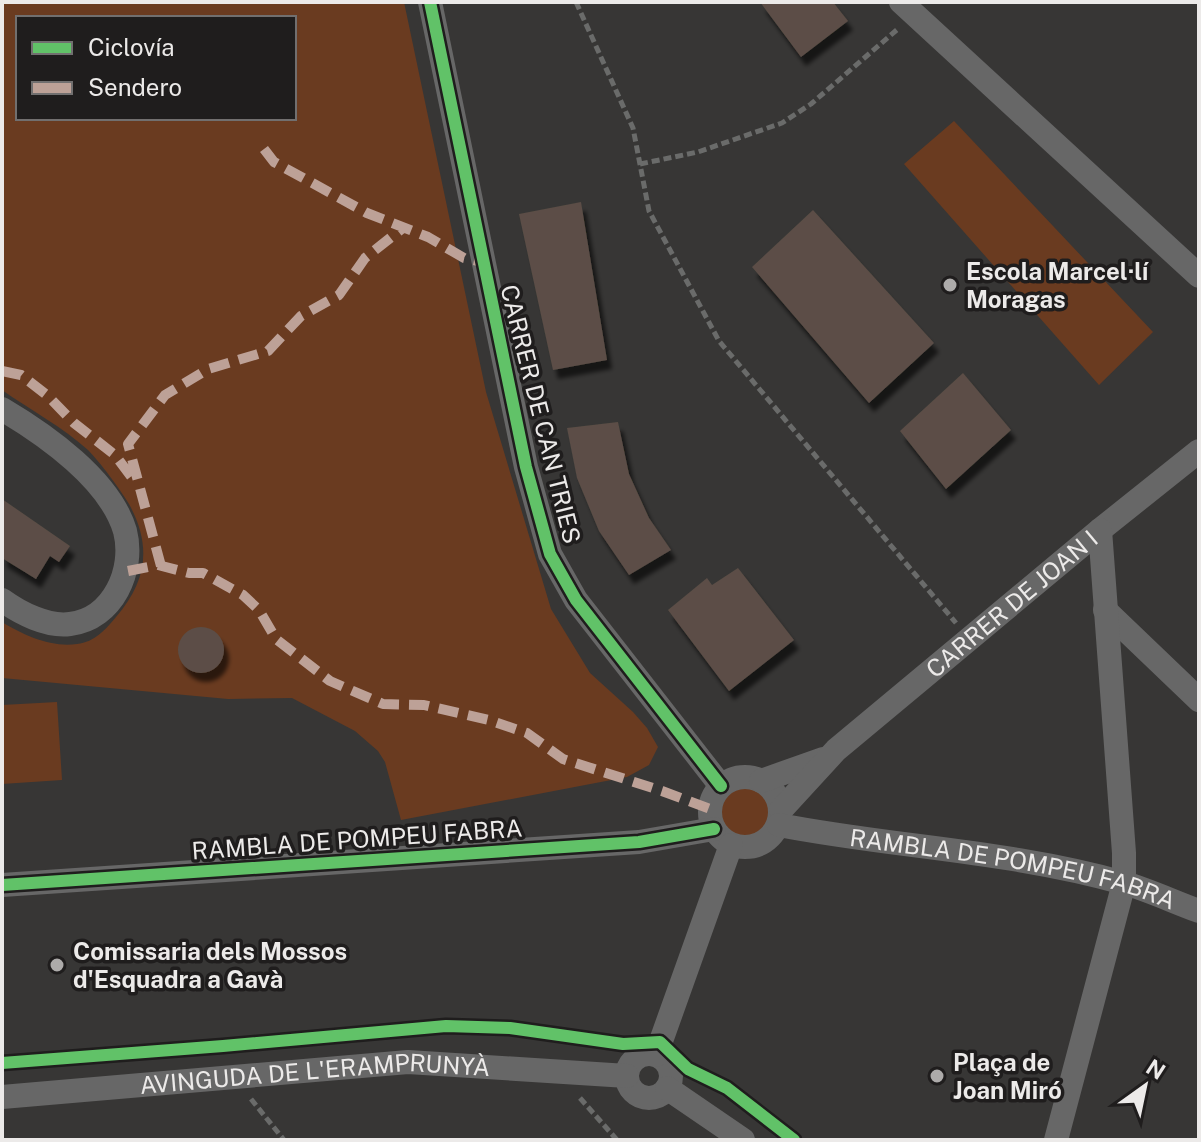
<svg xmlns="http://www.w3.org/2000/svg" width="1201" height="1142" font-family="'Public Sans',sans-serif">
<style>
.green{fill:#6a3b20;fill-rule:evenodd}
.building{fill:#5b4e46;filter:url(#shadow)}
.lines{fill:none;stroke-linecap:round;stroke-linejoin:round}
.path{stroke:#6a6b6a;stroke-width:5;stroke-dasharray:8 4;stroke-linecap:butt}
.minor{stroke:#676767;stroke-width:24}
.quiet{stroke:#bda197;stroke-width:10;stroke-dasharray:20 10;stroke-linecap:butt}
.cycleway-casing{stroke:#1f1d1d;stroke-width:17}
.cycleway{stroke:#61c268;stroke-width:12}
.poi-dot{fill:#adabaa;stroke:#1f1d1d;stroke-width:3}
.labels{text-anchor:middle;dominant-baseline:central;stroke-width:7;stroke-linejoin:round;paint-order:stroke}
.poi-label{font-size:24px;font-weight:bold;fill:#eceae9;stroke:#1f1d1d;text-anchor:start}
.street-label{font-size:24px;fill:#eceae9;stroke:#1f1d1d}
</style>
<defs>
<filter id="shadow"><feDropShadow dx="5" dy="9" stdDeviation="2" flood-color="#0009"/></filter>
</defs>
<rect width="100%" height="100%" fill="#373635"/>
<!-- green -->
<path class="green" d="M2,2H404L486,392L551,609L590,673L633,712L647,728L658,747L649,765L627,777L401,820L385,762L378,751L355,731L292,698L228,699L2,678V622C23,635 52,648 77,644C95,642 106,629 116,617C147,581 152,546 129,504C120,489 100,462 88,450C64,428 29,409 2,390ZM18,18H294V118H18Z
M954,121L1153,332L1099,385L904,164Z
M57,702L62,780L2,784V705Z
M720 811a26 26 0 1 1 52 0a26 26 0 1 1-52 0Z"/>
<!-- building -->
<path class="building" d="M760,2H833L848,21L801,57Z
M581,202L607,360L553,370L519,214Z
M813,210L934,343L869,403L752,267Z
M963,373L1011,430L946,489L900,431Z
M618,422L629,474L649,518L671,550L629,575L599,531L577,478L567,428Z
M2,499L70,546L59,562L50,556L36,579L2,558Z
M738,568L794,640L729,691L668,610L707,578L712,585Z
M178 650a23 23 0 1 1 46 0a23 23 0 1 1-46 0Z"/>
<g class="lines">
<!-- path -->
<path class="path" d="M576,2L633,128L649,211L719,341L956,623
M640,164L698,152L782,123L811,104L899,28
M580,1098L617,1140
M251,1099L284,1140"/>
<!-- minor -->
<g class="minor">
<path d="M430,2L526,467L550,554L576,600L721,786"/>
<path d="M901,2L1199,276"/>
<path d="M2,409C46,435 110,480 125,531C135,570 113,619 70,624C47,627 20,613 2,600"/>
<path d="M1105,610L1199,700"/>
<circle cx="745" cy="812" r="35"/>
<path d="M761,781L823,759"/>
<path id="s1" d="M781,810L836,750L1100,530L1199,451"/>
<path id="s2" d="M779,825C892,847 1012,851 1124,883C1149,890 1174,902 1199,911"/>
<path d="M2,885L639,842L714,829"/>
<circle cx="649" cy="1076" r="22"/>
<path d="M656,1055L731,845"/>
<path d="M667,1088L743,1140"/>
<path id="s3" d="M2,1097L408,1062L627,1076"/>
<path d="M1056,1140L1124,883V853L1100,530"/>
</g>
<!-- quiet -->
<path class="quiet" d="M264,149L274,162L367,213L428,237L464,258L482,262
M2,371L21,375L48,396L74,423L115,455L133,479
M161,566L128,444L165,395L208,369L268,351L301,316L339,295L365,258L404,227
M128,571L158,565L189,573H203L243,595L259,610L276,639L330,681L383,704L424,705L489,720L527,733L563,759L662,791L710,809"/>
<!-- cycleway casing -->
<g class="cycleway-casing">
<path id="cycleway" d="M430,2L526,467L550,554L576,600L721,786
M2,885L639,842L714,829
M2,1063L223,1046L446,1026L510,1028L623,1044L660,1042L688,1069L727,1088L794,1140"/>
</g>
<!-- cycleway -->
<use href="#cycleway" class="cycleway"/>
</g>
<!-- markers -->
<g class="poi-dot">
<circle cx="950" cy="285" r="8"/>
<circle cx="57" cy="965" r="8"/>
<circle cx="937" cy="1076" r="8"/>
</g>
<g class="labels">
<!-- poi labels -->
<g class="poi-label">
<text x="966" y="271">Escola Marcel·lí<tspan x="966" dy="28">Moragas</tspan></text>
<text x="73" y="951">Comissaria dels Mossos<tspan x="73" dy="28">d'Esquadra a Gavà</tspan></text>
<text x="953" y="1062">Plaça de<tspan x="953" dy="28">Joan Miró</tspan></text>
</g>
<!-- street labels -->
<g class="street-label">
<text transform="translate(541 414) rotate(76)">CARRER DE CAN TRIES</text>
<text stroke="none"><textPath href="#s1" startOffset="310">CARRER DE JOAN I</textPath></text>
<text transform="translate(357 839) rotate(-4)">RAMBLA DE POMPEU FABRA</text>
<text stroke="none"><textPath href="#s2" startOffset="238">RAMBLA DE POMPEU FABRA</textPath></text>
<text stroke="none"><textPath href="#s3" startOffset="314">AVINGUDA DE L'ERAMPRUNYÀ</textPath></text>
</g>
</g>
<!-- border -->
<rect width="1201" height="1142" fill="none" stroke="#eceae9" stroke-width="8"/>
<!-- legend -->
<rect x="16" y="16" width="280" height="104" fill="#1f1d1d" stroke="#716f6f" stroke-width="2"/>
<rect x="32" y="42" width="40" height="12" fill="#61c268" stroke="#716f6f" stroke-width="2"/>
<text x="88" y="56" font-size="24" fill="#eceae9">Ciclovía</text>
<rect x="32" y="82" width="40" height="12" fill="#bda197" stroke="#716f6f" stroke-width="2"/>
<text x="88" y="96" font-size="24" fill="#eceae9">Sendero</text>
<!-- north arrow -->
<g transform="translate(1145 1086) rotate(33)" stroke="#1f1d1d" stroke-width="6" paint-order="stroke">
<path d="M0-6L14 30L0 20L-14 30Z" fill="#eceae9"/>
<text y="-12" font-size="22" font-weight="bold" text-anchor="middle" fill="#eceae9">N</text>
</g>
</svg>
